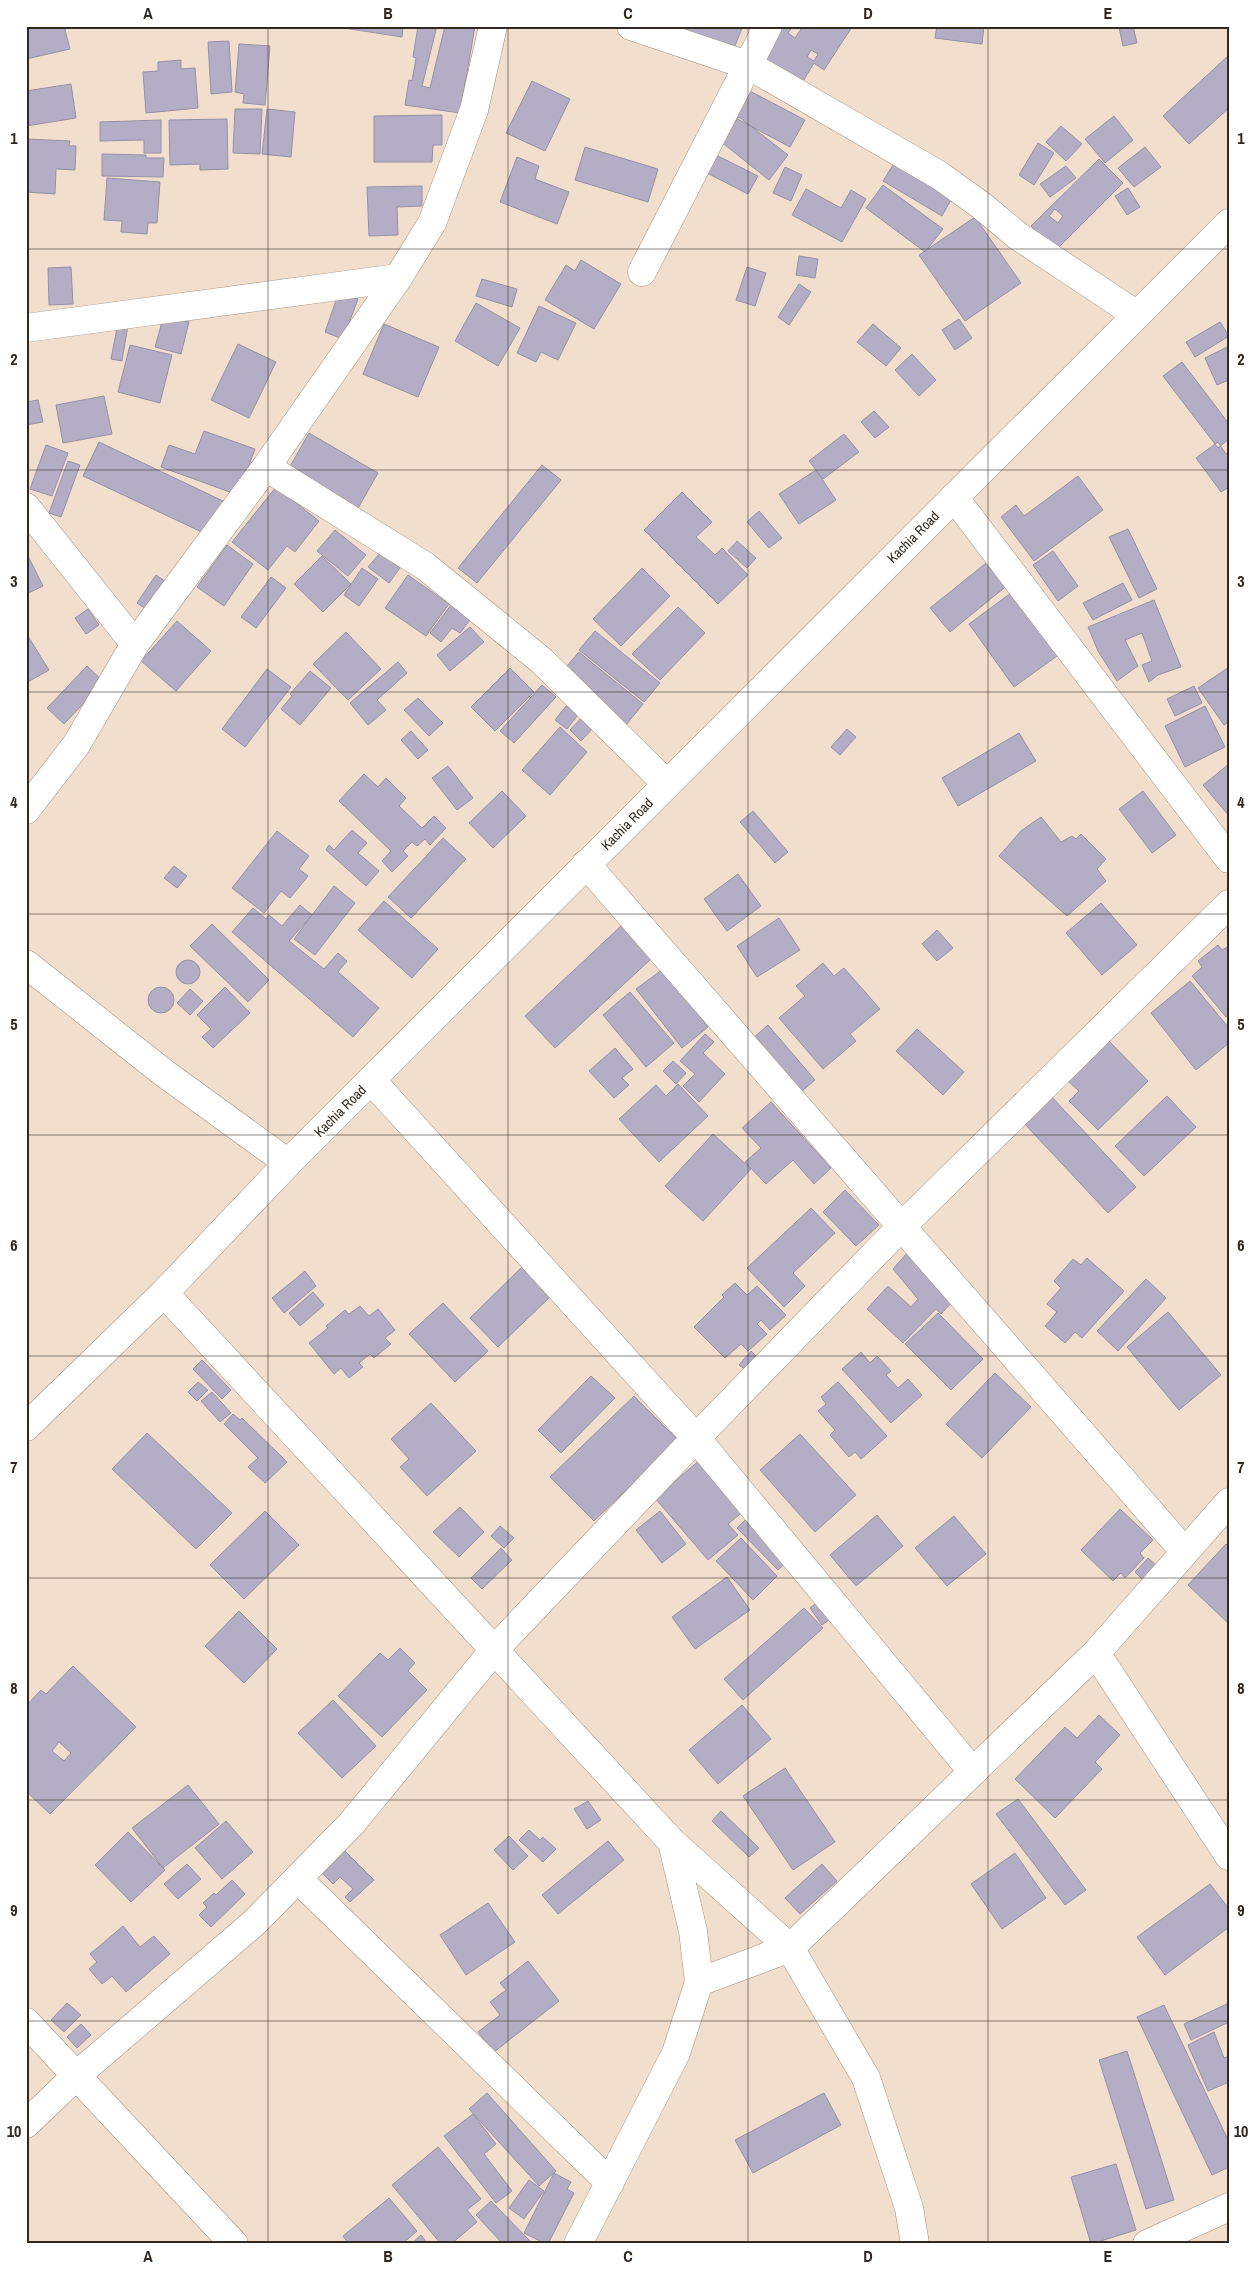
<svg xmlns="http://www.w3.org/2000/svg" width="1255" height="2270" font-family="'Archivo Narrow',sans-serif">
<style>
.building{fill:#b3aec5;stroke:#9591a7;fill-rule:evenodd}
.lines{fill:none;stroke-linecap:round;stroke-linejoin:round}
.minor-casing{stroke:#a2907f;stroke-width:29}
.highway-casing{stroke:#a2907f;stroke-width:29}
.minor{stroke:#fff;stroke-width:28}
.highway{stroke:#fff;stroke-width:28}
.grid{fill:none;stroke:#302821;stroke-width:1;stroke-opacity:0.55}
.labels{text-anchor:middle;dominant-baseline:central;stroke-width:4.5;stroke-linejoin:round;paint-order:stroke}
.street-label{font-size:14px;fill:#302821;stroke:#fff}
.neatline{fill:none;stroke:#302821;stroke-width:2}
.grid-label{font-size:16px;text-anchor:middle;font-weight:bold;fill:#302821}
</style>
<rect width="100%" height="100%" fill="#f2decc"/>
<!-- building -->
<path class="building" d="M26,26H64L70,49L26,59Z
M345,26H403L402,37L344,28Z
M418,26H437L422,86L430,88L445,26H475L460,113L405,105L409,80L412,81L416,58L413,57Z
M682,26H743L734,48L682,28Z
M771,26H793L788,33L795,38L803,26L852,27L824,70L814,63L802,83L755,52ZM811,50L818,54L814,61L807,57Z
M937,26H984L982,44L935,38Z
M1133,26L1137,43L1123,46L1119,27Z
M229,41L232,92L211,94L208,42Z
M239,44L270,46L265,105L243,103L244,94L235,92Z
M1229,55V108L1189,144L1163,116Z
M181,60V69L195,68L198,108L146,113L143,72L158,71V62Z
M532,81L570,99L545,151L506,133Z
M71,84L76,118L26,126V91Z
M744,88L805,120L790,147L730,115Z
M235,109H262L260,154L233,153Z
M267,109L295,112L291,157L262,154Z
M442,115V145H433L432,162H374V116Z
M1114,116L1133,140L1105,163L1085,139Z
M739,117L788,155L769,180L720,141Z
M227,119L228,169L200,170V164L170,165L169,120Z
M161,120V153H144V140L100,141V122Z
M1061,126L1082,144L1066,161L1046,142Z
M26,139L70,141L69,146H76L75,170L56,169L55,194L26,192Z
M1038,143L1054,153L1034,185L1019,175Z
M585,147L658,169L648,202L575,180Z
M1145,147L1161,167L1134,187L1118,168Z
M102,154L146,155V158H164L163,177L102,176Z
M714,154L758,176L748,194L705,172Z
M517,157L539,166L535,179L569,192L557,224L500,202Z
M1099,159L1123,183L1056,250L1031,226ZM1055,209L1063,216L1058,223L1049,216Z
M895,162L953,196L942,216L883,181Z
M1066,166L1076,178L1050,197L1040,184Z
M785,167L802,175L791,201L773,193Z
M107,178L160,182L157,223H148L147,234L121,232L122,221L104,220Z
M883,185L943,229L925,252L866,208Z
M422,186V206L397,207L398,235L369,236L367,187Z
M1128,188L1140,207L1127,215L1115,196Z
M806,189L841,208L851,190L866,199L842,242L792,215Z
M975,217L1021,283L965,321L919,255Z
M799,256L818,259L815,278L796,275Z
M581,260L621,284L594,329L545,300L566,265L575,271Z
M71,267L73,304L49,305L48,268Z
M747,267L766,273L755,306L736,300Z
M482,279L517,289L512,307L476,296Z
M799,284L811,292L789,325L778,317Z
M339,292L358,299L343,339L325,332Z
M476,303L520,328L498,366L455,341Z
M539,306L576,323L558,360L541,352L536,362L517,353Z
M164,315L189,322L181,354L155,347Z
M959,319L972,338L955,350L942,330Z
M1220,322L1229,336L1195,357L1186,342Z
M118,323L128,325L122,361L111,359Z
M384,324L439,347L418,397L363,374Z
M873,324L901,348L886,366L857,342Z
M238,344L276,362L249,418L211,400Z
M130,345L172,355L160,403L118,392Z
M1229,346V380L1217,385L1205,358Z
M912,354L936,380L919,396L895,370Z
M1182,362L1229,424V439L1218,448L1163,376Z
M104,396L112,434L63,443L56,405Z
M38,400L43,422L26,425V402Z
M874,411L889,427L875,438L861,422Z
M204,431L255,449L238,495L161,467L169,445L195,454Z
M309,433L378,473L357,510L288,470Z
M844,434L859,452L823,479L809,461Z
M99,442L225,502L208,535L83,476Z
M1218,442L1226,454L1229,452V487L1221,492L1196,458Z
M46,445L68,453L52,496L30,489Z
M68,461L80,465L61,517L49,513Z
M542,465L561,480L477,583L458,568Z
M816,470L836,500L799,524L779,494Z
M1078,476L1103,510L1034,561L1001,517L1016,505L1024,516Z
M276,487L319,521L295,552L287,546L268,570L232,542Z
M682,492L712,522L696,537L715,555L722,548L748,575L718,604L644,530Z
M759,511L782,538L769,548L747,522Z
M1128,529L1157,589L1139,598L1109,537Z
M335,530L366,555L348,576L317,551Z
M737,541L756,558L747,568L728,551Z
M227,545L253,564L224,606L197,587Z
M1053,551L1078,586L1058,601L1033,565Z
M26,552L43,586L26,594Z
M380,553L400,568L389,583L368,567Z
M322,556L351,584L323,612L294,584Z
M990,560L1009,584L950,632L930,608Z
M362,568L378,579L359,606L344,595Z
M642,568L670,596L621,646L593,619Z
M156,575L172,586L154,614L137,603Z
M408,575L449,604L426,636L385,608Z
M271,577L286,588L256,628L241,617Z
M1123,583L1132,600L1093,620L1083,603Z
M1011,593L1057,656L1014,687L969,624Z
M1154,600L1181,667L1158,675L1149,682L1142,665L1152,661L1142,633L1125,640L1138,666L1117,681L1098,651L1088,627Z
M451,605L470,620L460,633L452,628L441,642L430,633Z
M678,607L705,633L660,680L632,654Z
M88,609L99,625L86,634L75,618Z
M177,621L211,651L176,691L141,661Z
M470,627L484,642L450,671L437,655Z
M595,631L660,683L644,702L579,650Z
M346,632L381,669L348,700L313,664Z
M26,633L49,670L26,683Z
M579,652L643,704L626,725L561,673Z
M398,662L407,673L377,700L386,710L368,725L350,703Z
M87,666L104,682L64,724L47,708Z
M1229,667V722L1224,725L1198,688Z
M510,668L534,692L495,731L471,707Z
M267,669L291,687L245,747L222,729Z
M310,671L331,688L300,725L281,709L292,696L290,694Z
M542,685L556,697L514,743L500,731Z
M1194,686L1202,703L1175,716L1167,699Z
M418,698L443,723L429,736L404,710Z
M566,706L578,715L567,729L555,720Z
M1205,706L1225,747L1185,767L1165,726Z
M584,715L595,726L581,741L570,730Z
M560,727L587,752L550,795L522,770Z
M847,729L856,737L840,755L831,747Z
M411,731L428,750L418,759L401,740Z
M1019,733L1036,761L958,806L942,778Z
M1229,764V816L1203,785Z
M448,766L473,798L457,810L432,778Z
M364,774L378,787L386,778L406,798L399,806L422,828L434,816L446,828L430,845L425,839L417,846L412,842L403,851L408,856L392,872L382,861L391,851L339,801Z
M502,791L526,816L493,848L469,823Z
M1143,791L1176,835L1152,853L1119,809Z
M753,811L788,852L775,863L740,822Z
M1041,817L1061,842L1072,836L1076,839L1081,834L1106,859L1097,869L1106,881L1067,916L999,856L1021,831Z
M352,830L367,843L358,853L379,871L366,886L326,850L329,845L334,850Z
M277,831L309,856L299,869L308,876L290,898L281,891L264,913L232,888Z
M443,838L466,859L411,918L388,897Z
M174,866L187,876L177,888L164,878Z
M738,874L761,906L727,931L704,899Z
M334,886L355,903L315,955L294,939Z
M384,901L438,949L412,978L358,930Z
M1101,903L1137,945L1102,975L1066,933Z
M300,905L312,915L289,941L324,969L338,953L347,961L338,972L379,1008L353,1037L232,932L253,908L266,919L269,915L282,926Z
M779,918L800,950L757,977L737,946Z
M212,924L269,980L248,1002L190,946Z
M621,926L652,958L555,1048L525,1016Z
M937,930L953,948L937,961L922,944Z
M1218,945L1222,950L1229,946V1015L1226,1017L1192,976L1202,967L1198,961Z
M176 972a12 12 0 1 1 24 0a12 12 0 1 1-24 0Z
M823,963L834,976L844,968L880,1009L850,1034L856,1041L823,1069L779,1018L805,996L796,986Z
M663,969L708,1027L682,1048L636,989Z
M1190,981L1229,1028V1043L1196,1070L1151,1013Z
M225,987L250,1013L213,1048L202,1037L211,1029L197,1015Z
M148 1000a13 13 0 1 1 26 0a13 13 0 1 1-26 0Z
M190,989L203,1001L190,1015L177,1003Z
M630,992L674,1043L646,1067L603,1015Z
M768,1025L815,1080L799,1094L752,1039Z
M917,1029L964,1072L943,1095L896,1051Z
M705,1034L714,1042L703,1053L725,1074L699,1102L683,1086L695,1074L680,1061Z
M1107,1039L1148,1081L1098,1130L1069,1101L1079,1091L1066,1079Z
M615,1048L633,1069L622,1078L629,1085L614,1098L589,1071Z
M673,1061L686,1073L676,1084L663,1071Z
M678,1084L708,1116L659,1162L619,1119L656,1085L666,1096Z
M1049,1094L1136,1187L1108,1213L1021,1120Z
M1167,1096L1196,1127L1144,1176L1115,1146Z
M771,1102L831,1168L814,1184L793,1160L766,1184L745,1162L761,1148L742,1128Z
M713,1134L751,1169L703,1221L665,1186Z
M845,1190L879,1225L856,1246L823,1212Z
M811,1208L835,1233L793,1273L805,1286L784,1307L747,1268Z
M908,1252L954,1300L941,1314L936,1309L903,1343L867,1309L888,1286L911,1307L918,1299L893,1269Z
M1087,1258L1124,1291L1082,1338L1075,1332L1065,1343L1045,1326L1057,1312L1047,1304L1061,1288L1054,1281L1073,1259L1081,1265Z
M522,1267L551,1296L498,1347L470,1318Z
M305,1271L316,1286L284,1313L272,1298Z
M1146,1279L1166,1298L1118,1351L1097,1331Z
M735,1283L747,1295L757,1286L786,1315L770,1330L761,1320L757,1324L767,1334L748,1351L741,1344L725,1358L694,1327L724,1297L722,1295Z
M313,1292L324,1305L300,1326L289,1313Z
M443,1303L488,1351L455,1382L409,1334Z
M360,1306L369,1316L378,1309L395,1330L385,1338L391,1344L374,1358L370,1354L359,1363L363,1367L349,1378L341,1368L334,1374L309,1343L328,1328L326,1326L345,1310L349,1314Z
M1168,1312L1221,1375L1179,1410L1127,1347Z
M938,1313L983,1359L951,1390L905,1344Z
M751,1351L757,1357L746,1370L739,1365Z
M861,1352L870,1363L877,1356L891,1371L886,1375L898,1388L908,1379L922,1395L891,1423L842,1369Z
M202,1360L231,1390L222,1399L193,1369Z
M995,1373L1031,1407L982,1458L946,1424Z
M591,1376L615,1398L561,1453L538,1430Z
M198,1382L208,1390L197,1401L188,1392Z
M838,1382L887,1436L861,1459L855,1452L849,1457L830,1435L835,1430L818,1411L826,1404L821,1397Z
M212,1392L231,1413L220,1422L201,1401Z
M634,1396L678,1440L594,1521L550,1477Z
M431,1403L476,1451L427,1496L400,1467L409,1459L391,1439Z
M233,1414L240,1420L242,1418L287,1462L265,1483L248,1467L258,1458L224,1424Z
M147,1433L232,1513L196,1549L112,1469Z
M800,1434L856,1495L815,1532L760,1470Z
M701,1459L745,1510L728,1524L738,1535L708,1560L655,1498Z
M460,1507L484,1532L459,1557L433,1532Z
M1120,1509L1153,1540L1140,1553L1144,1558L1125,1578L1121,1573L1113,1581L1081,1550Z
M265,1511L299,1545L244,1599L210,1565Z
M660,1511L686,1544L662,1563L636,1530Z
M751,1514L793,1556L778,1570L737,1528Z
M877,1515L903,1546L856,1586L830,1555Z
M954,1516L986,1554L947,1586L915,1548Z
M500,1526L514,1538L504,1548L491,1536Z
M741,1538L777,1576L753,1600L716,1561Z
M1226,1544L1229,1546V1624L1188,1585Z
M501,1548L512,1560L482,1589L471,1578Z
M1148,1558L1158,1567L1144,1581L1135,1572Z
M727,1577L750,1610L695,1649L672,1617Z
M827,1595L839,1613L822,1625L810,1608Z
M804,1608L823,1628L743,1700L724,1679Z
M239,1611L277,1649L244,1683L205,1646Z
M400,1648L415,1663L408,1671L427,1690L382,1737L338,1696L380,1653L388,1660Z
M73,1666L136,1727L50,1814L26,1791V1706L41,1690L46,1694ZM59,1742L71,1753L64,1761L52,1751Z
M333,1700L376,1746L342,1778L298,1733Z
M742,1705L771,1739L718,1784L689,1750Z
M1099,1715L1120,1735L1095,1762L1102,1769L1055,1818L1015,1779L1065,1727L1077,1738Z
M785,1768L835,1842L793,1870L743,1796Z
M188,1785L219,1824L163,1868L132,1828Z
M1018,1799L1086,1890L1065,1905L996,1814Z
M588,1801L601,1820L587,1829L574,1809Z
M721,1811L759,1848L749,1857L712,1821Z
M226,1821L253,1852L222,1879L195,1848Z
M529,1830L540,1840L543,1837L556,1849L543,1862L519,1840Z
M128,1832L165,1870L131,1902L95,1865Z
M509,1836L528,1856L513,1870L494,1850Z
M608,1841L624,1860L558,1914L542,1895Z
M343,1849L374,1880L350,1902L345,1897L353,1889L340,1877L333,1884L320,1871Z
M1015,1853L1046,1898L1002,1929L971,1884Z
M187,1864L201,1879L178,1899L164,1884Z
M822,1864L837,1881L800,1914L785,1898Z
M232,1880L245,1894L211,1927L199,1915L207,1907L203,1903L214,1893L216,1895Z
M1210,1884L1229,1909V1927L1165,1975L1137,1937Z
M488,1903L515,1942L466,1975L440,1935Z
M123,1926L140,1947L154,1936L170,1954L126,1992L112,1976L102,1984L89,1969L97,1962L90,1954Z
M528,1961L559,2001L494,2052L478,2032L500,2015L490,2002L506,1990L500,1983Z
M67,2003L81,2015L64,2032L51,2020Z
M1229,2003V2022L1191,2040L1184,2024Z
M1164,2005L1229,2142V2167L1212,2175L1137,2017Z
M81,2024L91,2035L77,2048L67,2037Z
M1214,2032L1224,2058L1229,2056V2082L1208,2091L1188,2045Z
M1127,2051L1174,2200L1146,2209L1099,2060Z
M487,2093L556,2171L539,2186L469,2109Z
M824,2093L841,2125L753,2173L735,2140Z
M473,2114L496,2144L484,2154L512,2191L496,2203L444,2136Z
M438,2147L481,2199L467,2210L477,2222L451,2244H441L392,2185Z
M1116,2164L1136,2230L1091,2244L1071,2177Z
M554,2173L571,2182L567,2189L574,2193L548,2244H546L524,2233Z
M529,2180L544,2191L524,2219L509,2208Z
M389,2198L417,2231L402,2244H349L343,2236Z
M491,2201L533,2244H503L476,2215Z
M421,2235L428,2244H411Z"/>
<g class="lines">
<!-- minor casing -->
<g class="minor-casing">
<path id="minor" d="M631,26L750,66L939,175L982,206L1018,236L1137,315
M642,272L768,26
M26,328L398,278
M266,467L425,566L542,661L667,784
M954,497L1229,859
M26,507L135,644
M26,810L76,745L135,644L266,467L398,278L432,223L474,110L493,26
M586,864L1185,1552
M26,964L164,1073L288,1163
M371,1080L696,1438L973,1772
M164,1293L672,1842L693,1931L699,1982L676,2053L578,2244
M1096,1653L1229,1856
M672,1842L790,1948L866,2078L909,2208L915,2244
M298,1879L610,2183
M699,1982L790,1948L1096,1653L1229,1502
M26,2022L234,2244
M26,2124L77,2075L255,1922L352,1823L494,1650L696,1438L901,1227L1229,904
M1147,2244L1229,2207"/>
</g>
<!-- highway casing -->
<g class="highway-casing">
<path id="highway" d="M26,1427L164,1293L288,1163L1229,223"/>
</g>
<!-- minor -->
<use href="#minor" class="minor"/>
<!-- highway -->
<use href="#highway" class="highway"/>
</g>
<!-- grid -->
<path class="grid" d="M268,26V2244M508,26V2244M748,26V2244M988,26V2244M26,249H1229M26,470H1229M26,692H1229M26,914H1229M26,1135H1229M26,1356H1229M26,1578H1229M26,1800H1229M26,2021H1229"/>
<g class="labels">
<!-- street labels -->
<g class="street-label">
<text transform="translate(913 537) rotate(-45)">Kachia Road</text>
<text transform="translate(627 824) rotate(-45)">Kachia Road</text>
<text transform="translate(340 1111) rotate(-45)">Kachia Road</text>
</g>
</g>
<!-- border -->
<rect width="1255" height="2270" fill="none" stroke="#ffffff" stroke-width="55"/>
<rect x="28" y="28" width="1200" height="2214" class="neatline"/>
<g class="grid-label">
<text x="148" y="19">A</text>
<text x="388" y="19">B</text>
<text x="628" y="19">C</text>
<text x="868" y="19">D</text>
<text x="1108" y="19">E</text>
<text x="14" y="144">1</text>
<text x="1241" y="144">1</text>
<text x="14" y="365">2</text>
<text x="1241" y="365">2</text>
<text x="14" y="587">3</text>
<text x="1241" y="587">3</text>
<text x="14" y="808">4</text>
<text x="1241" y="808">4</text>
<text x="14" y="1030">5</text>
<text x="1241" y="1030">5</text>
<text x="14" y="1251">6</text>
<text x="1241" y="1251">6</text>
<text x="14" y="1473">7</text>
<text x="1241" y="1473">7</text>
<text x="14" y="1694">8</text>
<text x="1241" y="1694">8</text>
<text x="14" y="1916">9</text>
<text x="1241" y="1916">9</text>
<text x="14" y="2137">10</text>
<text x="1241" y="2137">10</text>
<text x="148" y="2262">A</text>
<text x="388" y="2262">B</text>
<text x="628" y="2262">C</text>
<text x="868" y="2262">D</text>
<text x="1108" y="2262">E</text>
</g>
</svg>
